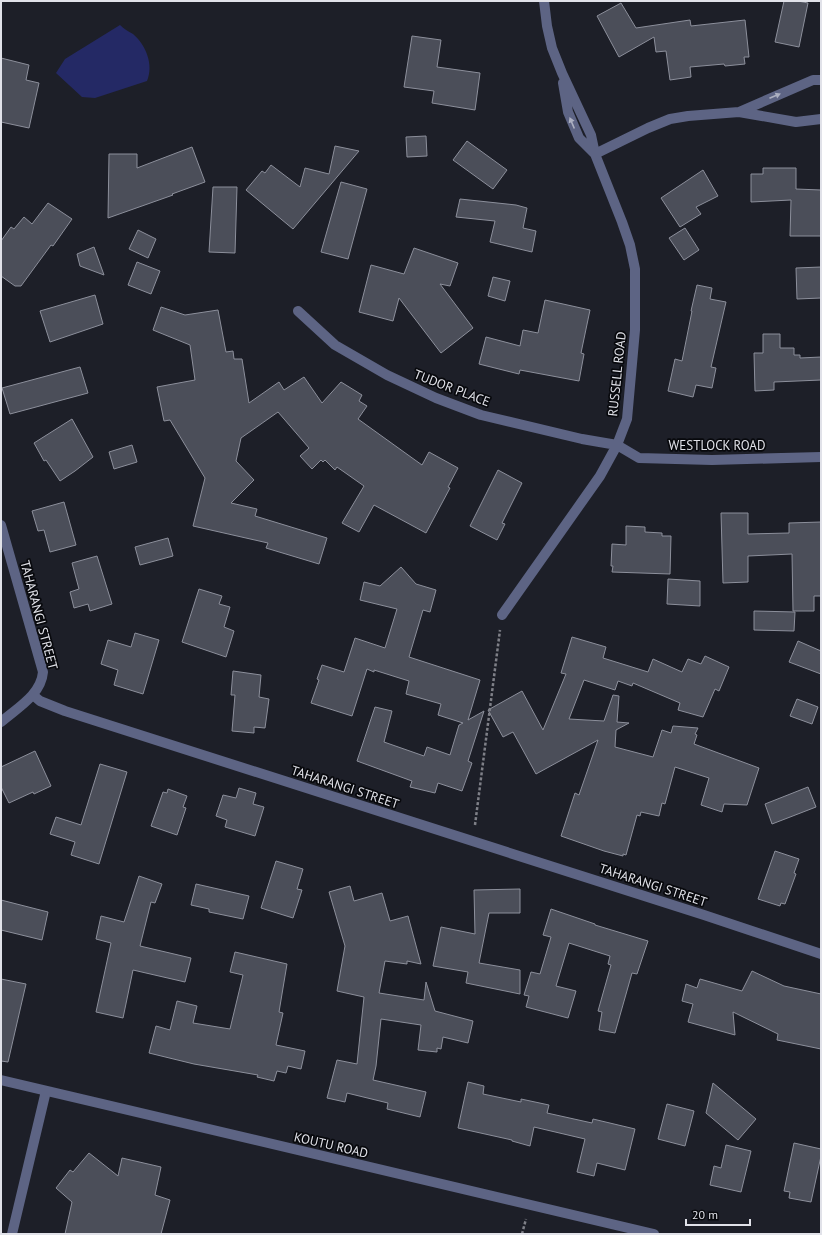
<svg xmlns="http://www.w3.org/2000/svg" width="822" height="1235" font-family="'PT Sans',sans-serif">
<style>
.green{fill:#242965}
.building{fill:#4b4e59;stroke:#8c8f9b}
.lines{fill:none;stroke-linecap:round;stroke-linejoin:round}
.path{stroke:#7f8088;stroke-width:2.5;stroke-dasharray:3 2;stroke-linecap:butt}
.minor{stroke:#5d6484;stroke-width:10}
.oneway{fill:#acb0c1}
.labels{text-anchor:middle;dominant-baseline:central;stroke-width:3.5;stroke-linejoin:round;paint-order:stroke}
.street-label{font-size:13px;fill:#e1e2e9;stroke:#08090d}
</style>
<rect width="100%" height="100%" fill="#1d1f28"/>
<!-- green -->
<path class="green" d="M120,25C124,29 128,31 133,34C146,45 154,65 147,81L95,98L82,97L56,73L65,59Z"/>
<!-- building -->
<path class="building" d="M784,1H798L808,3L799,47L775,42Z
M621,3L636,28L690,20L691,26L745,20L749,57H744L745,64L725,66L724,64L690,67L691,77L670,80L666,51L656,52L654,37L619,57L597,16Z
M412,36L441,40L437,67L480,73L475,110L432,103L434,91L404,87Z
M1,58L29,65L26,80L39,83L29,128L1,122Z
M426,136L427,156L407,157L406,137Z
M467,141L507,170L493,189L453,160Z
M335,146L359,151L293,229L246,190L262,171L265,173L271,165L300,187L305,168L329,174Z
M192,147L205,182L172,194L173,195L108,218L109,154H137V168Z
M763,168H796V189L821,190V236H790L791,200L751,202V174H763Z
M703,170L718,196L696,207L701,214L680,227L661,198Z
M341,182L367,189L348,259L321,252Z
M213,187H237L235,253L209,252Z
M460,199L516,205L527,208L523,228L536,231L532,252L490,242L495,221L456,217Z
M48,203L72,219L53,246L51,245L21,286H15L1,276V241L11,227L14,229L24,217L32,224Z
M685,228L699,250L684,260L669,238Z
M138,230L156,239L148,258L129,249Z
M94,247L104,275L80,266L77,254Z
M414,248L458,263L450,286L440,284L473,328L441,353L399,298L393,321L359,312L371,265L404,274Z
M137,262L160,271L151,294L128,285Z
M821,267V298L797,299L796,268Z
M493,277L510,281L505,301L488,296Z
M697,285L712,288L710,299L726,302L711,367L716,368L712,388L696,385L693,397L668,391L675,359L682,361L692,311H691Z
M95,295L103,324L50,342L40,311Z
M545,300L590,310L581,353L584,354L579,381L520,370L519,374L479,364L486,337L520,346L523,330L538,333Z
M161,307L185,315L218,310L226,352L233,351L234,359H242L249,403L279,382L284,390L304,377L322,403L341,382L362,395L359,401L367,406L358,419L422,465L429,452L458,468L448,487L450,488L426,533L374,505L359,532L342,523L364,486L337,467L335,470L325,460L323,462L321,460L312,469L300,456L309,448L278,412L241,438L236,461L254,480L231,503L257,509L255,516L327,538L319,564L266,548L268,543L193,526L205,478L170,420L164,421L157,387L195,380L190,345L153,330Z
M763,334H780V348H794V355H800V358L821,357V380L774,382V390L755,391L754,353H763Z
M80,367L88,393L10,414L2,388Z
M72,419L93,457L75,471L60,481L46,460L44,461L34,443Z
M132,445L137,462L114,469L109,452Z
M498,470L522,483L502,523L505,524L497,540L470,526Z
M64,502L76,545L50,552L44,530L38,531L32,511Z
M721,513H748V534L789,533V523L821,522V596H814V611H793L792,554L748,556V582L723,583Z
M626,526L645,527V532L662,533V536H671L670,574L612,572L613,566H611L612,544L626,545Z
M168,538L173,556L140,565L135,547Z
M97,556L112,604L90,611L88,604L74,608L70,592L79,589L72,563Z
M401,567L416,584L436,590L430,612L423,610L409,657L480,680L468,720L484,711L468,761L472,763L462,791L438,783L435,793L410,787L412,781L357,761L375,707L392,711L384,742L424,756L427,747L450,755L459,725L463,723L438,715L441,704L406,694L409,681L374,670V672L367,669L352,716L311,703L319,680L317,679L322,665L344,672L355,638L385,648L397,609L360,600L364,582L380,586Z
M668,579L700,581V606L667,604Z
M199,589L222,596L219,604L230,607L224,627L234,631L226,657L182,642Z
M754,611L795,612L794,631L754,630Z
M135,633L159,640L143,694L114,685L118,670L101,664L108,640L131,647Z
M572,637L606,647L603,658L648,672L653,659L682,672L688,659L701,664L705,656L729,667L719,691L715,689L703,717L678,710L680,703L633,683L632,686L618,681L615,690L584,680L569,719L604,721L613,695L619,696L617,722L629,723L616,730L615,747L653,757L662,730L671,733L673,726L698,728L695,734L697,735L694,744L759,768L747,805L724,804L722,812L701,805L709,778L675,767L665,804L662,803L659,816L641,812L640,816L637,815L626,855L623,854V856L604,851L561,836L575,793L579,795L598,740L536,774L513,732L503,737L488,710L522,691L543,730L566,674L561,673Z
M798,641L821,651V674L789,662Z
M233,671L261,675L259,697L269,699L265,728L254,727V733L232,731L235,695H231Z
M797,699L818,707L812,724L790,716Z
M35,751L51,786L34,794L33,792L9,803L1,787V767Z
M100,764L127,772L99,864L71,855L75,842L50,834L56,817L81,825Z
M808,787L816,807L772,824L765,804Z
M239,788L256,793L253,804L264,807L255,836L225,827L227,820L216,816L223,795L236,798Z
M168,789L187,796L183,807L186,808L177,835L151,826L163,792L167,793Z
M775,851L799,859L794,873L796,874L785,904L781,903L780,906L758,899Z
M276,861L303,869L297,889L302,890L293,918L261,908Z
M139,876L162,884L155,903L151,902L140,946L191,958L185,982L133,970L123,1018L96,1012L111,943L96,939L101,916L124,922Z
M196,884L249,896L243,919L209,912V909L191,905Z
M350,886L354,901L382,893L390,921L408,916L421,964L407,961V964L385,961L379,993L424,1000L426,982L435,1011L473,1021L468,1043L443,1037L441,1049L437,1048V1052L418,1050L421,1025L381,1019L376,1066L373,1080L426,1092L420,1117L387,1109L388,1103L347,1093L345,1102L327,1098L337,1060L357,1064L364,997L337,991L345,946L329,892Z
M520,889V913H489L479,963L520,970V994L466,983L468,972L433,966L441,927L475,934L474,890Z
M1,900L48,912L42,940L1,930Z
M551,909L595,924V925L648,941L637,974L632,973L615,1033L599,1030L602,1012L598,1011L611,965L608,964L610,956L569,943L556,986L576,991L568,1018L526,1007L529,996L524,995L531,972L540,974L551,937L543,935Z
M235,952L287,964L279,1012L283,1013L276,1045L305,1051L301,1069L288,1066L286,1073L277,1071L274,1081L257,1077L258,1075L194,1064L149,1053L156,1026L170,1030L177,1001L197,1006L193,1023L230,1029L243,975L230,972Z
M752,971L784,986L821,994V1049L777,1040L778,1034L733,1012L735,1035L688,1022L693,1004L682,1001L686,984L697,988L700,979L742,991Z
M1,979L26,984L8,1062L1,1061Z
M468,1082L484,1086L483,1094L521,1102V1099L549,1105L547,1113L592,1123L593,1119L635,1129L625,1170L597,1163L594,1176L577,1172L585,1139L534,1127L530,1146L512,1141V1140L458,1128Z
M713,1083L756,1119L738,1140L706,1113Z
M667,1104L694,1111L685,1146L658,1139Z
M794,1143L821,1149V1156L811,1202L789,1198L790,1192L784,1191Z
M726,1145L751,1151L741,1192L710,1185L714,1166L721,1168Z
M89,1153L118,1176L122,1158L161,1167L155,1195L170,1200L161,1234H65L72,1202L56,1188L70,1170L73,1172Z"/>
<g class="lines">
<!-- path -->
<path class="path" d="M475,825L500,630
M522,1234L526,1219"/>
<!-- minor -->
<path class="minor" d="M563,83L568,112L579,138L595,154
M739,112L813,80H821
M595,154L648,128L670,119L688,116L739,112L796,122L821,119
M298,311L335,345L387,375L436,398L481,415L582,439L617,445L639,458L712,460L821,457
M1,525L43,672C41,695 17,708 1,722
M502,615L600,476L617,445L627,419L635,330V269L630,245L622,222L595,154L591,135L562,73L552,48L547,26L544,1
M33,695L40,701L65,711L704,915L821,954
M1,1080L654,1234
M12,1234L46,1091"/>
</g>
<!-- one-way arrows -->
<defs><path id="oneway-solid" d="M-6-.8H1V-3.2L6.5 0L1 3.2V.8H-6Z"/></defs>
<g class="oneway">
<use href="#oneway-solid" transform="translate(775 96) rotate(-23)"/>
<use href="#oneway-solid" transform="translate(572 123) rotate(-113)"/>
</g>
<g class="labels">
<!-- street labels -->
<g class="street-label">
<text transform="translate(617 374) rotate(-84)">RUSSELL ROAD</text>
<text transform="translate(452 388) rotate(21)">TUDOR PLACE</text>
<text x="717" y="445">WESTLOCK ROAD</text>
<text transform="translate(39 615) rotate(75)">TAHARANGI STREET</text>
<text transform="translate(345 787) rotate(18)">TAHARANGI STREET</text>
<text transform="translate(653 885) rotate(18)">TAHARANGI STREET</text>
<text transform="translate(331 1145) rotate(13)">KOUTU ROAD</text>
</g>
</g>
<!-- border -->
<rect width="822" height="1235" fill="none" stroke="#e1e2e9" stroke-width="4"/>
<!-- scale -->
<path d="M686 1219v6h64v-6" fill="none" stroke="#e1e2e9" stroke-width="2"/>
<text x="692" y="1219" font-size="12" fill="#e1e2e9" stroke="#08090d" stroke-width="3" paint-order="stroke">20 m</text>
</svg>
